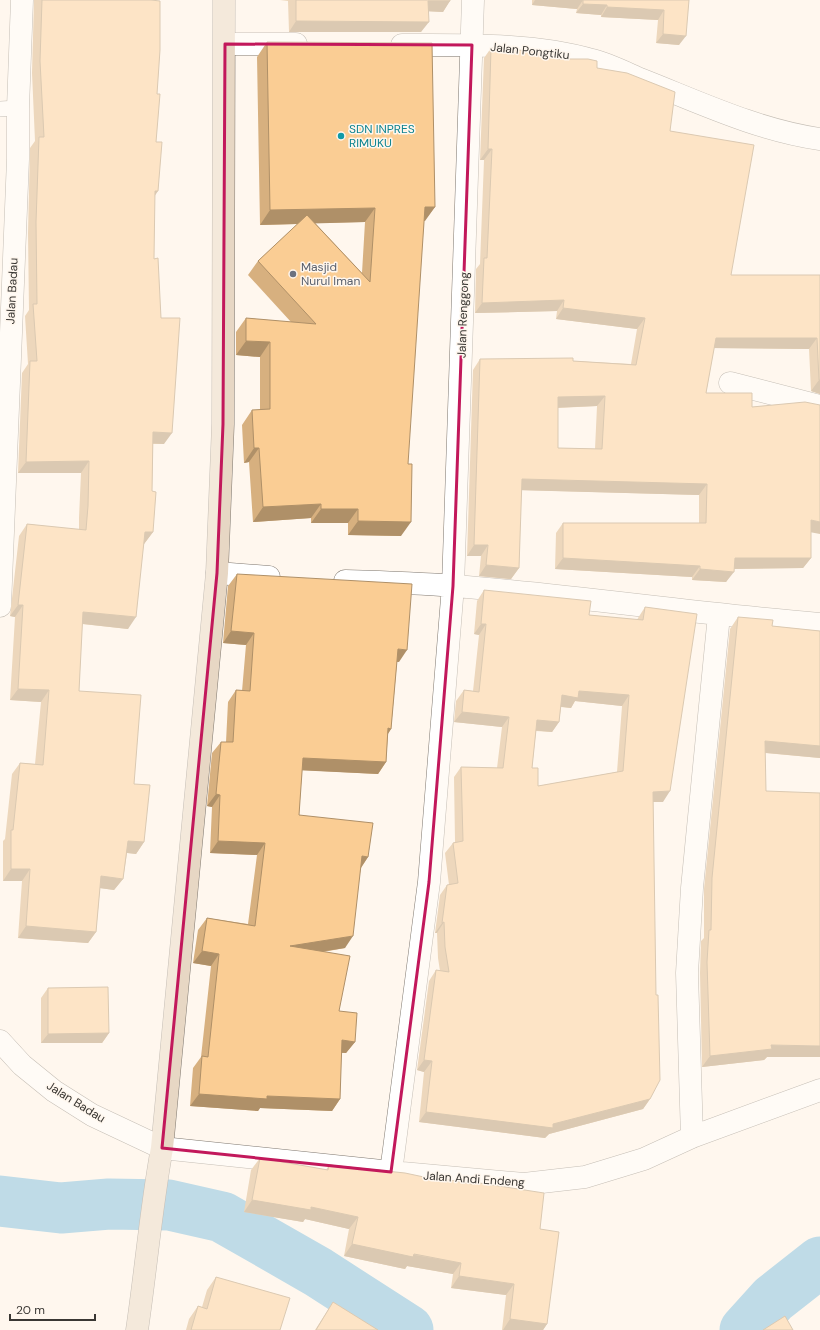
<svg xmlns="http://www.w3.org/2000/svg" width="820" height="1330" font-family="'DM Sans',sans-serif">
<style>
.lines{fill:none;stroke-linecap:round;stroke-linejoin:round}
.river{stroke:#72b8dd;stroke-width:51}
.service-casing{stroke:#7f7870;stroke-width:16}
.minor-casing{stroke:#7f7870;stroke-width:23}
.tertiary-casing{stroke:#7f7870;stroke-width:23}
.secondary-casing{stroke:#7f7870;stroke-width:23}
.service{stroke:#fff;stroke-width:15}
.minor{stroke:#fff;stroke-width:22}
.tertiary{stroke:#fff;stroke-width:22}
.secondary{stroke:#e7d7c4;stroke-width:22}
.wall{fill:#d7b07f;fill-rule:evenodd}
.shaded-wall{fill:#af9068}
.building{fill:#facd94;stroke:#af9068;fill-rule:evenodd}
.marked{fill:none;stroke:#c2185b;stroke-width:3;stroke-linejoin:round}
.culture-dot{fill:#0f9aa8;stroke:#fff7ee;stroke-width:1.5}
.worship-dot{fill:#6b7280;stroke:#fff7ee;stroke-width:1.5}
.labels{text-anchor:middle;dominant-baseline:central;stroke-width:3;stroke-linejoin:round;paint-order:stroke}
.street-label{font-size:12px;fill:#3a3733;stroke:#fff7ee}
.culture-label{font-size:12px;fill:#0d838f;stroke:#fff7ee;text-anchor:start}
.worship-label{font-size:12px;fill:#5b616d;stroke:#fff7ee;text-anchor:start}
</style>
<rect width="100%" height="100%" fill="#fff7ee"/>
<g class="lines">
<!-- river -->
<path class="river" d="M0,1201L61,1208L109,1204L169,1205L222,1217L318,1272L408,1330
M745,1330L773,1299L820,1262"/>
<!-- service casing -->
<g class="service-casing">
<path id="service" d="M0,109L18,108"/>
</g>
<!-- minor casing -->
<g class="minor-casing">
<path id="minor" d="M730,383L820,406
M217,573L269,577
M345,581C382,582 418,583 455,586C577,596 698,614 820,624
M0,606L18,159V108L22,0
M0,1041L22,1065L54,1091L92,1115L162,1148L391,1172L524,1184L585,1177L644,1159L692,1137L820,1090
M692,1137L687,973L692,888L719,615
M391,1172L429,882L453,586L473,0"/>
</g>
<!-- tertiary casing -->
<g class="tertiary-casing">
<path id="tertiary" d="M225,44H296
M402,45C462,45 535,43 592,60C608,64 624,72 640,79C699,102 757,130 820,139"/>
</g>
<!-- secondary casing -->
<g class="secondary-casing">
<path id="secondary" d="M137,1330C146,1269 151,1208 162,1148L217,573L223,424L224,0"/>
</g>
<!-- service -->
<use href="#service" class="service"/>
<!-- minor -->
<use href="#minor" class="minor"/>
<!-- tertiary -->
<use href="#tertiary" class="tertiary"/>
<!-- secondary -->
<use href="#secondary" class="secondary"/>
</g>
<!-- wall -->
<path class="wall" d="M34,0H151L157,94L156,142L154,196V259L164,444H153L152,491L153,532L144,544L128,629L82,624L79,691L134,784L144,842L136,854L127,853L123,879L114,890L100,888L96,932L88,943L18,938L22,881H3V841L5,839L12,774L20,763L35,764L41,702L10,700L15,617L10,616L19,536L27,524L79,530V518L81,473H18L22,373L28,364L25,316L29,310L28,233L30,148L35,141L32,73Z
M280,0H450L443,12L428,11L421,32H289L288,1Z
M532,0H689L679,45L656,43L658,20L601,17V15L576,13L577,9L532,5Z
M267,42L435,207L424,221L401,536L348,535V523H311V518L253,522L249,462L244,463L242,425L252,410H260V357L236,355V332L246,318L291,322L248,275L258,261L298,224L260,225L257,57ZM365,222L362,273L315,223Z
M491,48L557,59L597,68L670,131L731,275H820V394L811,391L809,349L714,348L706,393L752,407L811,532V558L803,568L734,569L726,582L692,580V577L555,569L556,533L563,523H699V495L521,490L519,568L511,579L479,576L481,556H467L473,370L480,359L573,361L631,364L637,329L556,319L557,311L475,313L476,269L480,264L484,160H480L484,58ZM597,406L595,449L558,448V408Z
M237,574L399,662H397L391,729L388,734L386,762L378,774L302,770L299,815L368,857L361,868L345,948L323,952L339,1011L355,1042L346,1053H341L340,1099L332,1111L260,1108L258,1111L190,1106L193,1068L201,1057L211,966L193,963L198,930L207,918L248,924L257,855L210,853L212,807L207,806L212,753L221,742H226L228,702L236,690L242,691L246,645L223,643L228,586Z
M484,590L589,615L637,620L638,618L645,607L663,802H653L650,1099L643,1109L549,1134L545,1138L419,1122L424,1072L417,1070L429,981L436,970L440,971L438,958L437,933H435L440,895L447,885H449L445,853L453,843L455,842L454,777L461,767L497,768L502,727L454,722L456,701L464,690L473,691L479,635L474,634L477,601ZM575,701L622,706L617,772L538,786L532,768L536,731L552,732L559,722L561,707L571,708Z
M738,617L772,626L820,631V758L765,753L767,1057L764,1060L702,1067L700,973L701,941L704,938V889L730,629Z
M48,988L109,1033L102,1043H41V998Z
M260,1158L326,1170L329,1165L437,1180L438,1178L471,1184L473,1182L540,1229L547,1324L543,1330H502L506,1295L451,1288L453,1274L407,1266L405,1269L344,1256L349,1229L305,1219L303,1222L244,1212L251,1170Z
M216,1277L280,1330H186L189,1319L198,1306L202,1307L207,1290Z
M333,1302L378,1330H315Z"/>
<!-- shaded-wall -->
<path class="shaded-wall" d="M535,0H583L577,9L532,5Z
M428,1H450L443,12L421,11Z
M583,4L607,5L601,15L576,13Z
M607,7L664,10L658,20L601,17Z
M296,21L429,22L421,32H289Z
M663,34L686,36L679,45L656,43Z
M488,149H492L484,160H480Z
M155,191H158L150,203Z
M425,207H435L425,221H415Z
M375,208L365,222L260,225L270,210Z
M564,300L557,311L475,313L482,303Z
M563,308L645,318L637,329L556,319Z
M716,338H817L809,349L708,348Z
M246,341L270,342L260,357L236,355Z
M819,380H820V394L811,391Z
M605,396L597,406L550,408L558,397Z
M153,432L172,433L164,444L145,443Z
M254,448H259L249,462L244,463Z
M89,461L81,473H18L26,462Z
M522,479L707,484L699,495L514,490Z
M321,504L311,518L253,522L263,507Z
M321,509H358L348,523H311Z
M811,520L820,522V534L804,531Z
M358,521L411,522L401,536L348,535Z
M145,532H153L144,544H137Z
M474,545H488L481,556H467Z
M563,558L700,566L692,577L555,569Z
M735,558H811L803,568L728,569Z
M486,565L519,568L511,579L479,576Z
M700,569L734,572L726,582L692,580Z
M18,605H23L15,617L10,616Z
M83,612L136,617L128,629L75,623Z
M481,624H486L479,635L474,634Z
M231,631L254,633L246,645L223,643Z
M398,649L407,650L399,662L389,661Z
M18,689L49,690L41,702L10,700Z
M579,691L629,695L622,706L575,701L571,708L555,706L562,695Z
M462,712L509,717L502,727L454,722Z
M537,720L559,722L552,732L530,730Z
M388,728L391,729L383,741Z
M765,741L820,746V758L757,752Z
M303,758L386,762L378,774L295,770Z
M670,791L663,802H646L653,792Z
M216,794L220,795L212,807L207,806Z
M128,841L144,842L136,854L120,852Z
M218,841L265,843L257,855L210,853Z
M362,856L368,857L360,869Z
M11,869H30L22,881H3Z
M101,876L123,879L114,890L92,887Z
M444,922L437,933H435L442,923Z
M26,926L96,932L88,943L18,938Z
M353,936L345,948L281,958L290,946Z
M202,951L219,954L211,966L193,963Z
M109,1033L102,1043H41L48,1034Z
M342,1040L355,1042L346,1053L333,1052Z
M771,1045L820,1046V1057H767L764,1060L702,1067L710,1056Z
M424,1060L432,1061L424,1072L417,1070Z
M199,1094L267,1096L340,1099L332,1111L260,1108L258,1111L190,1106Z
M650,1099L643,1109L549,1134L545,1138L419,1122L426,1112L553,1124Z
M252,1200L311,1207L358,1217L349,1229L305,1219L303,1222L244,1212Z
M352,1244L461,1263L453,1274L407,1266L405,1269L344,1256Z
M459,1276L514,1284L506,1295L451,1288Z
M510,1319L547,1324L543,1330H503Z"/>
<!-- building -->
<path class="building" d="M42,0H151L160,1V50L157,94H160L156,142H162L158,191H155L154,259L158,258L161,318H180L172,433L153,432L152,491L156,492L153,532H145L136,617L83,612L79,691L141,695L134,784L150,785L144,842L128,841L123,879L101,876L96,932L26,926L30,869H11V830H13L20,763L43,765L49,690L18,689L23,605H18L27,524L86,530L88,506L89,461L26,462L30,361H37L33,304H37L36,222L39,137H44L40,61Z
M296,0H450V1H428L429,22L296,21Z
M583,0H689L686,36L663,34L664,10L607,7V5L583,4Z
M267,42L432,43L435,207H425L408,464H412L411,522L358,521V509H321V504L263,507L259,448H254L252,410L270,409V342L246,341V318L316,324L258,261L307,215L370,282L375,208L270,210Z
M491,48L557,53V59H588L597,61V68L627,73L675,92L670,131L754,145L731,275H820V380H819L817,338H716L706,393H752V407L805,402L820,405V522L811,520V558H735L734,572L700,569V566L563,558V523H706L707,484L522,479L519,568L486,565L488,545H474L480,359L573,358V361L636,365L645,318L563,308L564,300L482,303L484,258H487L492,149H488ZM605,396L602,449L558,448V397Z
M237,574L412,584L407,650L398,649L391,729L388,728L386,762L303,758L299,815L373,823L368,857L362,856L353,936L290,946L350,956L339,1011L357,1013L355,1042L342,1040L340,1099L267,1096V1099L199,1094L202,1056L208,1057L219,954L202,951L207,918L255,926L265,843L218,841L220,795L216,794L221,742H233L236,690L250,691L254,633L231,631Z
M484,590L591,601L589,615L643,620L645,607L697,614L670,791L653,792L656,995H658L660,1080L650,1099L553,1124V1128L426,1112L432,1061L424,1060L436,970L449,972L445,947L444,922L442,923L447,885L458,883L453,843L463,841L461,767L503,768L509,717L462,712L464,690L479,692L486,624H481ZM579,691L629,695L623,771L538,786V768H532L537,720L559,722L562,695L578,698Z
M738,617L773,620L772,626L820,631V746L765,741L766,791L820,793V1046L771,1045L772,1049L710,1056L707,962L709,930H711L712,878Z
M108,987L109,1033L48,1034V988Z
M260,1158L328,1170L329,1165L405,1173L438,1180V1178L472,1184L473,1182L544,1193L540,1229L559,1232L547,1324L510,1319L514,1284L459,1276L461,1263L414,1254L413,1257L352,1244L358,1217L311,1207V1210L252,1200Z
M216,1277L290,1298L280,1330H191L198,1306L207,1309Z
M333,1302L378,1330H316Z
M785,1316L793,1330H763Z"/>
<!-- marked area -->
<path d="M0 0H820V1330H0ZM225,44L472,45L453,586L429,882L391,1172L162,1148L217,573L223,424Z" fill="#fff7ee" fill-opacity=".55" fill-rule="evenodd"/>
<path class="marked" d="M225,44L472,45L453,586L429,882L391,1172L162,1148L217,573L223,424Z"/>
<!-- markers -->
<circle class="culture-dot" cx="341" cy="136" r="4"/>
<circle class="worship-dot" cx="293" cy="274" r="4"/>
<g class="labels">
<!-- street labels -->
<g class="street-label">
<text transform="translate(530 51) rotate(6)">Jalan Pongtiku</text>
<text transform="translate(12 291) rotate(-87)">Jalan Badau</text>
<text transform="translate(463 315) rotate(-88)">Jalan Renggong</text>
<text transform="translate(76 1102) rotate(32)">Jalan Badau</text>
<text transform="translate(474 1179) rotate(4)">Jalan Andi Endeng</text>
</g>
<!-- culture labels -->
<g class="culture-label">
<text x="349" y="129">SDN INPRES<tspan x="349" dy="14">RIMUKU</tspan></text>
</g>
<!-- worship labels -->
<g class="worship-label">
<text x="301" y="267">Masjid<tspan x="301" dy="14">Nurul Iman</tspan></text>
</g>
</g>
<!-- scale -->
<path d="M10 1314v6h85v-6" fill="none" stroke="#3a3733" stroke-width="2"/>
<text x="16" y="1314" font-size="12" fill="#3a3733" stroke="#fff7ee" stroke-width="3" paint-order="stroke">20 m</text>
</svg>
